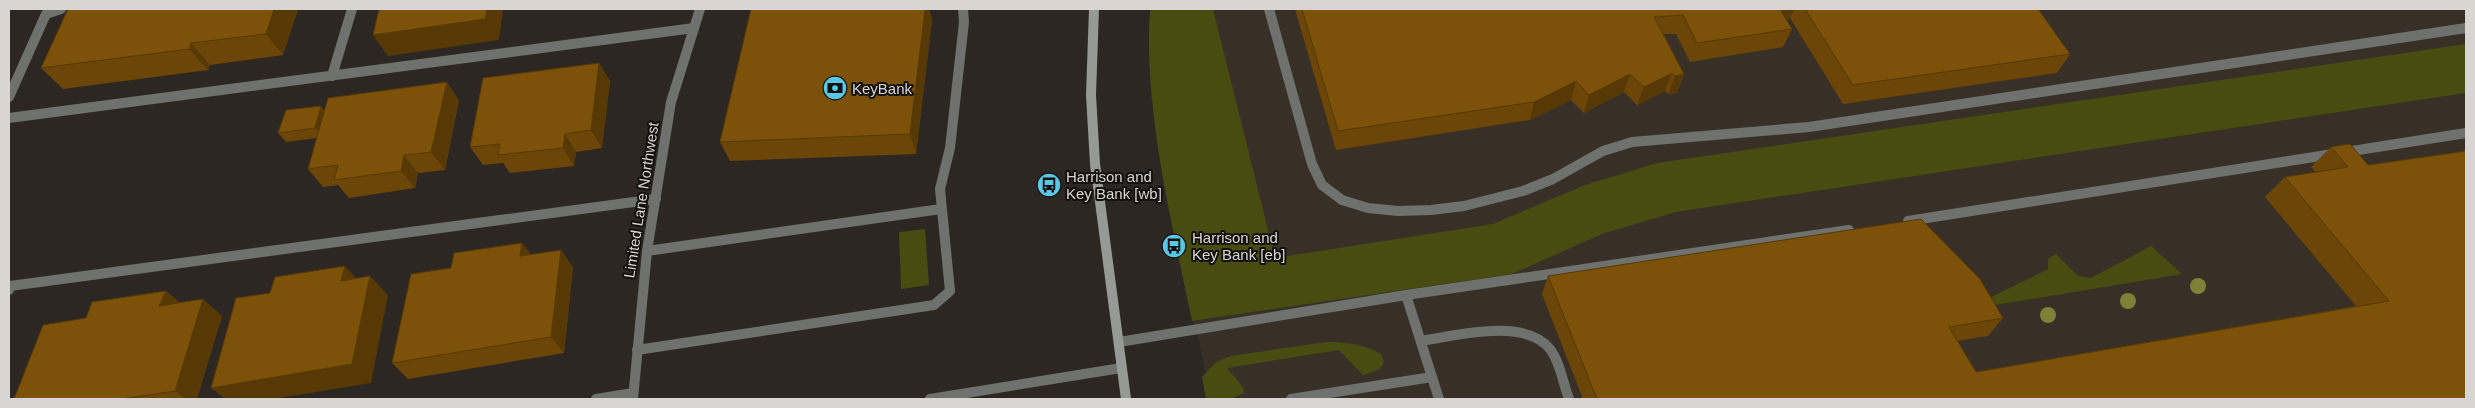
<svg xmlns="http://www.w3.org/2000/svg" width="2475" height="408" font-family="Arial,sans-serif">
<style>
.built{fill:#383026}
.green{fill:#484c11}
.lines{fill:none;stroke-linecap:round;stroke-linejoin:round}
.service{stroke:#6e716e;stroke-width:10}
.minor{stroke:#6e716e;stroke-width:10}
.secondary{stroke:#959a96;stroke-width:10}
.tree{fill:#7e8137}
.wall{fill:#6b4608}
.shaded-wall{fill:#573906}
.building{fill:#7c5109;stroke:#573906}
.labels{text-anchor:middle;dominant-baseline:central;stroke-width:4;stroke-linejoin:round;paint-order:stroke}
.poi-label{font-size:15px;fill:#d8d5d2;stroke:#12100e;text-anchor:start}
.street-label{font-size:15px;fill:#d8d5d2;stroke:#12100e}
</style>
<rect width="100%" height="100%" fill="#2c2722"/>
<!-- built -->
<path class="built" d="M1194,9H2466V90L1256,263Z
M2466,93V399H1211L1199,340L1192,321L1512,274L1602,234L1676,212Z"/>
<!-- green -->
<path class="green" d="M1150,9H1213L1275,258L1493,224L1585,185L1657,163L2466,44V93L1676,212L1602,234L1512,274L1192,321C1172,224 1143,107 1150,9Z
M925,229L929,285L901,289L899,232Z
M2151,246L2182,274L1977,308L1975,305L2048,269V259L2056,254L2078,276L2091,278Z
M1326,342C1346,342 1363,344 1381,354L1384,362L1380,369L1363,375L1339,350L1227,368L1243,387L1244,393L1231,399H1206L1202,377L1216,362L1231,356Z"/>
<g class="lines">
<!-- service -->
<path class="service" d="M1269,9L1312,164L1322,185L1342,200L1368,208L1398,211L1431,210L1464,206L1523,191L1553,179L1603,151L1632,142L1809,127L2466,28
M332,76L352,9
M9,97L46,14L61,9
M9,118L694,28
M1908,221L2466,133
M647,251L941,209
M9,290L10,286L656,199
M1406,295L1439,399
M1421,341C1455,336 1525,317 1550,349C1560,362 1563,383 1569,399
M1119,342L1406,295L1849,230
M637,350L934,305L950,291L940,189L950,148L964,22L963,9
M596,399L633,393
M1291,399L1432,377"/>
<!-- minor -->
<path class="minor" d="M633,399L647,251L671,102L700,9
M930,399L1121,368"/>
<!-- secondary -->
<path class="secondary" d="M1094,9L1091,95L1095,164L1126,399"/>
</g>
<!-- trees -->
<g class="tree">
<circle cx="2198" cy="286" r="8"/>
<circle cx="2128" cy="301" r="8"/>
<circle cx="2048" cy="315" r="8"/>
</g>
<!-- wall -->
<path class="wall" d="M298,9L283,55L210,65L208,70L63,89L41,68Z
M751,9H929L932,20L916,154L730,161L720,142Z
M1295,9H2038L2070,54L2057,73L1843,104L1790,18L1786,19L1792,29L1783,47L1690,62L1676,34H1664L1684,74L1677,93L1668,94L1665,91L1637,105L1624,92L1584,113L1571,100L1530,120L1336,150Z
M599,63L610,81L602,148L576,152L574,166L510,173L503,163L483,165L470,147Z
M459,100L445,170L418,173L415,188L349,198L338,185L323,187L308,169L317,138L286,142L278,133L324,110Z
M2350,144L2466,399H1583L1542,294L1548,276L2003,318L1988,336L1957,341L1976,372L2356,306L2265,197L2285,177L2316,172L2311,167L2331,147Z
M522,243L531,255L573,267L564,353L408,379L392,363L451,268Z
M166,291L180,303L222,316L197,399H14L86,318Z"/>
<!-- shaded-wall -->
<path class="shaded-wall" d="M274,9H298L283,55L266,34Z
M487,9H503L499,40L388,56L373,35Z
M925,9H929L932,20L916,154L910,134Z
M1774,9H1794L1790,18L1768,22Z
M191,43L210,65L208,70L189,49Z
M599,63L610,81L602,148L591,130Z
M1672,73L1665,91L1637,105L1644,87Z
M1630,74L1624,92L1584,113L1589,95Z
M1684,74L1677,93L1668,94L1675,76Z
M1576,81L1571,100L1530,120L1534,102Z
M447,82L459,100L445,170L431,152Z
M321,106L328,115L323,137L315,128Z
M565,134L576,152L574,166L563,148Z
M404,155L418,173L415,188L401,171Z
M522,243L535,260L520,256Z
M561,250L573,267L564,353L551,337Z
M345,266L363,286L341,281Z
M370,276L388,295L371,383L273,399H225L211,388Z
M166,291L185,308L159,306Z
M203,299L222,316L197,399H186L175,391Z"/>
<!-- building -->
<path class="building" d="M68,9H274L266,34L191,43L189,49L41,68Z
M379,9H487L485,19L373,35Z
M751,9H925L910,134L720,142Z
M1302,9H1780L1792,29L1697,43L1683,15L1654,17L1684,74L1675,76L1672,73L1644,87L1630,74L1589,95L1576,81L1534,102L1338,131Z
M1805,9H2038L2070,54L1853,85Z
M599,63L591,130L565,134L563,148L498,155L500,144L470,147L483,78Z
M447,82L431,152L404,155L401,171L334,180L338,165L308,169L328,98Z
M321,106L315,128L278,133L286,110Z
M2350,144L2368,165L2466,151V399H1597L1548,276L1921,219L1980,279L2003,318L1949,327L1976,372L2389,301L2285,177L2348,167L2331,147Z
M522,243L520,256L561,250L551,337L392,363L411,274L451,268L454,253Z
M345,266L341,281L370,276L352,364L211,388L236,298L270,293L275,277Z
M166,291L159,306L203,299L175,391L121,399H14L43,325L86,318L92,302Z"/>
<!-- icons -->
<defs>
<g id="bank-disc" transform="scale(1.25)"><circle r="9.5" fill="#5ac8e5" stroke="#12100e"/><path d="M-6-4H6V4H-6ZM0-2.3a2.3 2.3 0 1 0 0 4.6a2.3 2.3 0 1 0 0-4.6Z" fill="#111"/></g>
<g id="bus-disc" transform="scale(1.25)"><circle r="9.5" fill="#5ac8e5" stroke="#12100e"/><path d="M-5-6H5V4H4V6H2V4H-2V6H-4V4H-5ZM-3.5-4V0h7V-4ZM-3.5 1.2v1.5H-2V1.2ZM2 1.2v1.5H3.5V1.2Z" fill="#111"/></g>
</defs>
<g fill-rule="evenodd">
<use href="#bank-disc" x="835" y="88"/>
<use href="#bus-disc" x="1049" y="185"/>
<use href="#bus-disc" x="1174" y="246"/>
</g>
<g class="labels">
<!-- poi labels -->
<g class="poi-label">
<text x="852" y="88">KeyBank</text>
<text x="1066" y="176">Harrison and<tspan x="1066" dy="17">Key Bank [wb]</tspan></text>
<text x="1192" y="237">Harrison and<tspan x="1192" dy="17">Key Bank [eb]</tspan></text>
</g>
<!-- street labels -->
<g class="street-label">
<text transform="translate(641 200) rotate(-81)">Limited Lane Northwest</text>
</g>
</g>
<!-- border -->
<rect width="2475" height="408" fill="none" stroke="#d8d5d2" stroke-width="20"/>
</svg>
